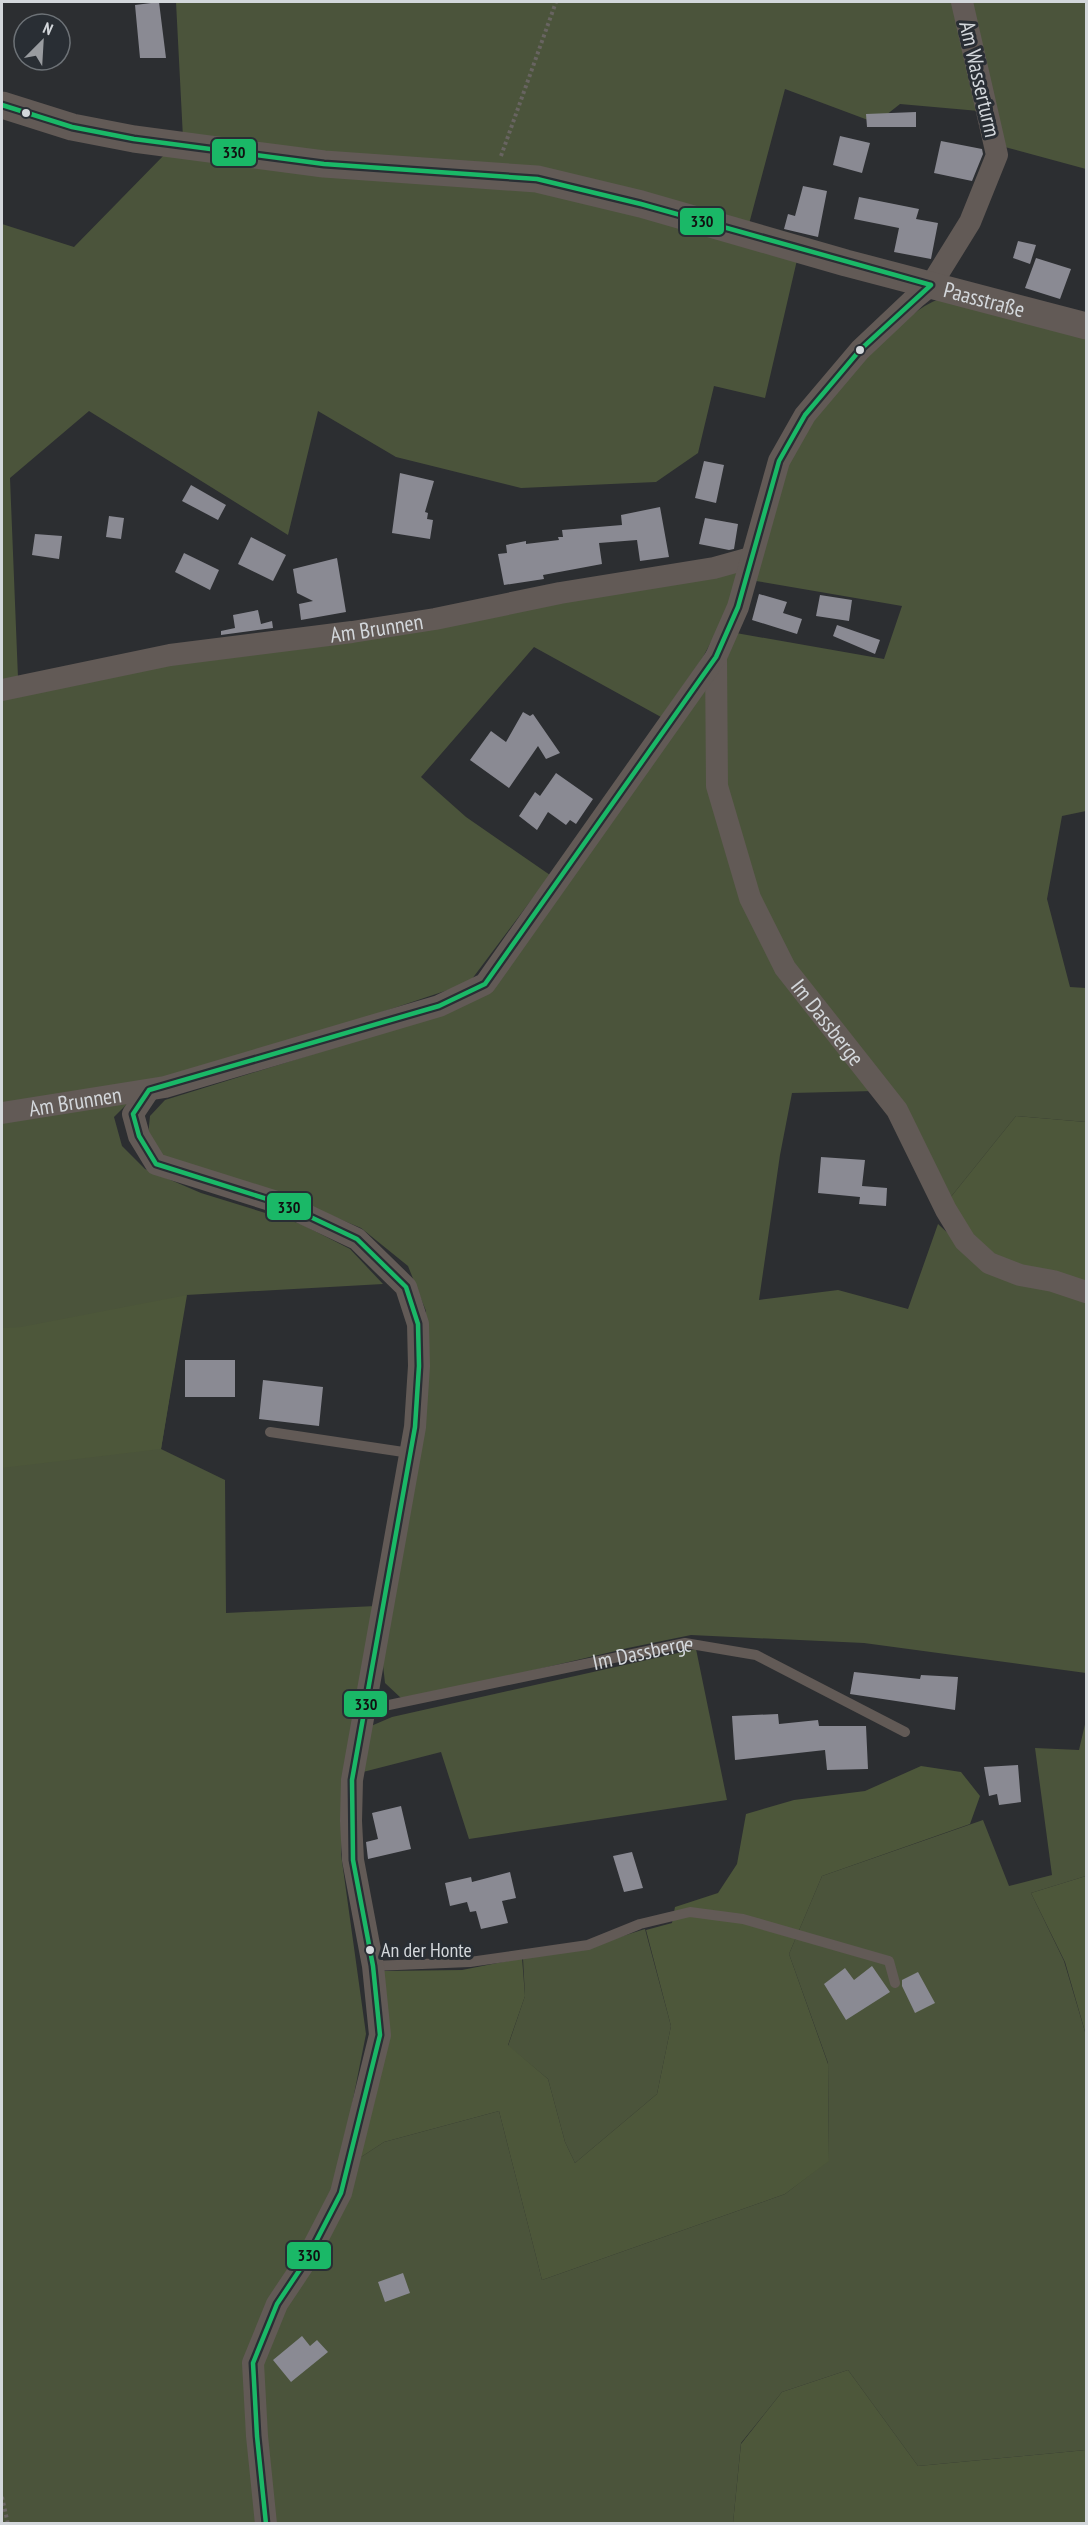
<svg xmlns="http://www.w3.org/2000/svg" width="1088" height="2525" font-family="'PT Sans Narrow',sans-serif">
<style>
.green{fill:#4b543b}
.forest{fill:#4d573a}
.building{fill:#8a8a93}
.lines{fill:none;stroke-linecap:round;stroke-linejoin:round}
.path{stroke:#686461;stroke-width:4;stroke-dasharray:3 3;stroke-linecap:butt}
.service{stroke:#625a56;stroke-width:10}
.minor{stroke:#625a56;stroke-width:22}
.tertiary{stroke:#625a56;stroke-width:27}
.bus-1-casing{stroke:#292e34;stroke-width:9}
.bus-1{stroke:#1ab867;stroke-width:4.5}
.bus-dot{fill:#d3d7db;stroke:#292e34;stroke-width:2}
.labels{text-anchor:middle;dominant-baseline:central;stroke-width:6;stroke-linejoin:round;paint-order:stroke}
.bus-label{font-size:20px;fill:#d3d7db;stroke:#292e34;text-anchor:start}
.street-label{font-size:22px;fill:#d3d7db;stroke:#292e34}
.line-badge{stroke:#292e34;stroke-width:2}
.pale-badge-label{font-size:16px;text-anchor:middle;font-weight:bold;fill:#111}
</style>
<rect width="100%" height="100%" fill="#2c2e31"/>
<!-- green -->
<path class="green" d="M176,2H955L979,111L900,104L876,123L785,89L749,224L183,138Z
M967,2H1086V169L1001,146Z
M166,153L541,187L797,260L765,398L714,386L698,453L656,482L521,488L396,457L318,411L288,535L89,411L10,478L18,678L742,569L729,608L703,657L661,717L534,647L421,777L466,817L550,875L469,983L253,1055L149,1082L114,1117L122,1146L145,1169L201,1193L301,1224L350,1249L383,1284L186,1295L161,1449L225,1480L226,1613L376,1606L345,1781L341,1854L366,2034L336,2185L358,2159L384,2142L499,2111L542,2280L785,2194L829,2160L828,2063L789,1954L822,1876L983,1820L1009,1886L1052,1875L1035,1748L1079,1750L1086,1720V1876L1031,1893L1064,1961L1086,2035V2450L918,2466L848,2370L782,2392L741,2443L733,2523H2V224L74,247Z
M937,300L1086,337V811L1062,816L1047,899L1070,987L1086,988V1122L1016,1116L950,1198L791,966L757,899L727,807L721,675L736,633L884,659L902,606L756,581C762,554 766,526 773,499C791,441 834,391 876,348C894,331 914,309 937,300Z
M702,688L710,691L743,896L874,1091L792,1093L780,1155L759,1300L838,1290L908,1309L938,1224L977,1260L1086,1296V1673L864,1643L691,1635L628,1648L425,1696L401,1698L385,1683L383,1665L426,1377V1311L408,1266L361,1228L287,1197L175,1164L155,1149L148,1136L150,1116L165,1100L455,1010Z
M696,1649L727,1800L469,1839L441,1752L363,1772L371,1726L392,1717Z
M645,1929L671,2026L657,2094L575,2163L565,2142L548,2079L508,2046L525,1996L523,1958L585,1948Z"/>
<!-- forest -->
<path class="forest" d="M1016,1116L1086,1122V1287L1003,1262L972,1241L950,1198Z
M187,1295L161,1449L2,1468V1328L21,1327Z
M921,1766L961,1772L980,1796L970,1824L822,1876L789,1954L828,2064L829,2161L785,2194L542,2280L499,2111L384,2142L358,2159L384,1971L462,1970L522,1958L525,1996L508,2045L548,2079L565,2142L575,2163L657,2094L671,2026L646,1930L672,1923L675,1907L718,1893L737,1864L746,1814L794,1800L865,1791Z
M1086,1876V2035L1065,1962L1031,1893Z
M848,2370L918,2466L1086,2450V2523H733L741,2444L782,2392Z"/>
<!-- building -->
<path class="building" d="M159,2L166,58H140L135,5Z
M916,112V127H867L866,114Z
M840,136L870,143L862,173L833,165Z
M941,141L982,149L983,154L972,181L934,173Z
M803,186L827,191L818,237L784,229L788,214L795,216Z
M859,197L919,209L916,219L938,223L931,259L894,252L899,228L854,219Z
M1018,241L1036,245L1030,264L1013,258Z
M1036,258L1071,269L1060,299L1025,288Z
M704,461L724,465L716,503L695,498Z
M400,473L434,481L425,512L428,513L427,519L433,520L430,539L392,533Z
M191,485L226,505L218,520L182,501Z
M660,507L669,557L640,561L637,540L599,543L602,564L543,575L544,579L504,585L498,554L507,553L506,545L526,541V544L559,540L558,537H563L562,530L622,525L621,515Z
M109,516L124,518L121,539L106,537Z
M705,518L738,524L734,549L729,550L699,544Z
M35,534L62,536L59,559L32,555Z
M251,537L286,555L273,581L238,564Z
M184,553L219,570L210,590L175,572Z
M337,558L346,612L301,620L299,604L313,601L297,593L293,569Z
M759,594L787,602L783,613L802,619L797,634L752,620Z
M820,595L852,600L849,621L816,616Z
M258,610L261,624L272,621L273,628L221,635V631L235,628L233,615Z
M837,625L880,640L875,654L833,636Z
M523,712L530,716L533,714L560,753L546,759L538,746L509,788L470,760L491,731L506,742Z
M556,773L593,799L576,824L570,820L566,825L548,812L537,830L519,816L535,792L540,796Z
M821,1157L865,1160L862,1186L887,1188L886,1206L859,1204L860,1197L818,1193Z
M185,1360H235V1397H185Z
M263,1380L323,1387L319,1426L259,1419Z
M854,1672L920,1679L921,1675L958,1677L955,1710L850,1694Z
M778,1714L779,1724L818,1720L819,1726H866L868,1769L827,1770L825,1750L735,1760L732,1716Z
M1018,1765L1021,1802L999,1805L997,1794L989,1796L984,1767Z
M401,1806L411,1849L368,1859L366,1842L378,1839L372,1813Z
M632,1852L643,1888L624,1892L613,1856Z
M510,1872L516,1898L502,1901L508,1923L481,1929L476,1911L470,1912L467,1902L450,1906L445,1883L471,1877L472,1882Z
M872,1966L890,1992L846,2020L824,1984L845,1968L854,1980Z
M918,1972L935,2003L915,2013L902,1986V1980Z
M403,2273L410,2293L385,2302L378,2282Z
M302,2336L310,2346L317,2340L328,2352L291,2382L273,2360Z"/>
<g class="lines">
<!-- path -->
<path class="path" d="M501,156L556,2
M2,2497L8,2524"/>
<!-- service -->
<g class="service">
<path d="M270,1432L410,1453"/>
<path id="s1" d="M365,1710L685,1643L756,1655L905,1732"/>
<path d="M373,1966L470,1962L588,1945L640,1924L690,1912L743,1919L889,1961L895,1983"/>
</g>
<!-- minor -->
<g class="minor">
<path id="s2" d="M716,657L717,786L750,898L785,968L897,1110L946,1210L965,1241L989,1263L1020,1275L1053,1281L1086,1292"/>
<path id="s3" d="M2,690L170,655L352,632L435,619L560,593L714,568L750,558"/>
<path d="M149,1090L133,1114L139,1136L156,1164L283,1204L357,1239L406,1287L418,1324L419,1366L415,1427L352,1780L351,1821L353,1860L373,1966L380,2035L341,2193L307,2259L277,2304L253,2363L257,2436L266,2524"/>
<path id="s4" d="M2,1113L165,1087L439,1006L485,984L716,657L738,607L779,461L805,415L860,350L915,298L931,285L970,222L997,155L962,2"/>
</g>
<!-- tertiary -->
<path class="tertiary" id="s5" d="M2,105L72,127L134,139L324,164L537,179L641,204L846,263L1086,326"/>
<!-- bus-1 casing -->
<g class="bus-1-casing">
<path id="bus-1" d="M2,105L72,127L134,139L324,164L537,179L641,204L931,285
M266,2524L257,2436L253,2363L277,2304L307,2259L341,2193L380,2035L373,1966L353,1860L352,1780L415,1427L419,1366L418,1324L406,1287L357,1239L283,1204L156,1164L139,1136L133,1114L149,1090L439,1006L485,984L716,657L738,607L779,461L805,415L860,350L931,285"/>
</g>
<!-- bus-1 -->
<use href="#bus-1" class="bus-1"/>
</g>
<!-- markers -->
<g class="bus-dot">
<circle cx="26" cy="113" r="5"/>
<circle cx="860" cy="350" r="5"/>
<circle cx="370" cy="1950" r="5"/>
</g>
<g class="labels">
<!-- bus labels -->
<g class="bus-label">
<text x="381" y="1950">An der Honte</text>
</g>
<!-- street labels -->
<g class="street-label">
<text transform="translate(980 79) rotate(77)">Am Wasserturm</text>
<text stroke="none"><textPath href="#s5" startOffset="1005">Paasstraße</textPath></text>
<text stroke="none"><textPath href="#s3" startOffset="380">Am Brunnen</textPath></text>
<text stroke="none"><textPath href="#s2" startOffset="393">Im Dassberge</textPath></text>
<text stroke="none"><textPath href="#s4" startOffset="74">Am Brunnen</textPath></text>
<text stroke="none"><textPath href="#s1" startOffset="284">Im Dassberge</textPath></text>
</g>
</g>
<g class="line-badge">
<rect x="211" y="138" width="46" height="29" rx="6" fill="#1ab867"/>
<rect x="679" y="207" width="46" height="29" rx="6" fill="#1ab867"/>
<rect x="266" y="1192" width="46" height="29" rx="6" fill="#1ab867"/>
<rect x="343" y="1690" width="45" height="28" rx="6" fill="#1ab867"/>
<rect x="286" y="2241" width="46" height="29" rx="6" fill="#1ab867"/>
</g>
<g class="pale-badge-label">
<text x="234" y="158">330</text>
<text x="702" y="227">330</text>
<text x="289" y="1213">330</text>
<text x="366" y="1710">330</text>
<text x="309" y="2261">330</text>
</g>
<!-- border -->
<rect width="1088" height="2525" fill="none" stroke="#d3d7db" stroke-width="6"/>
<!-- north arrow -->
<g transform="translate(42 42) rotate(24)"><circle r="28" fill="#292e34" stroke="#6d7277" stroke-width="1.5"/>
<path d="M0-4.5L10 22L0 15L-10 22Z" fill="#999ca0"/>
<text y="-9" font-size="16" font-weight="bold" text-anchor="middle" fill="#d3d7db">N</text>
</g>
</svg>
